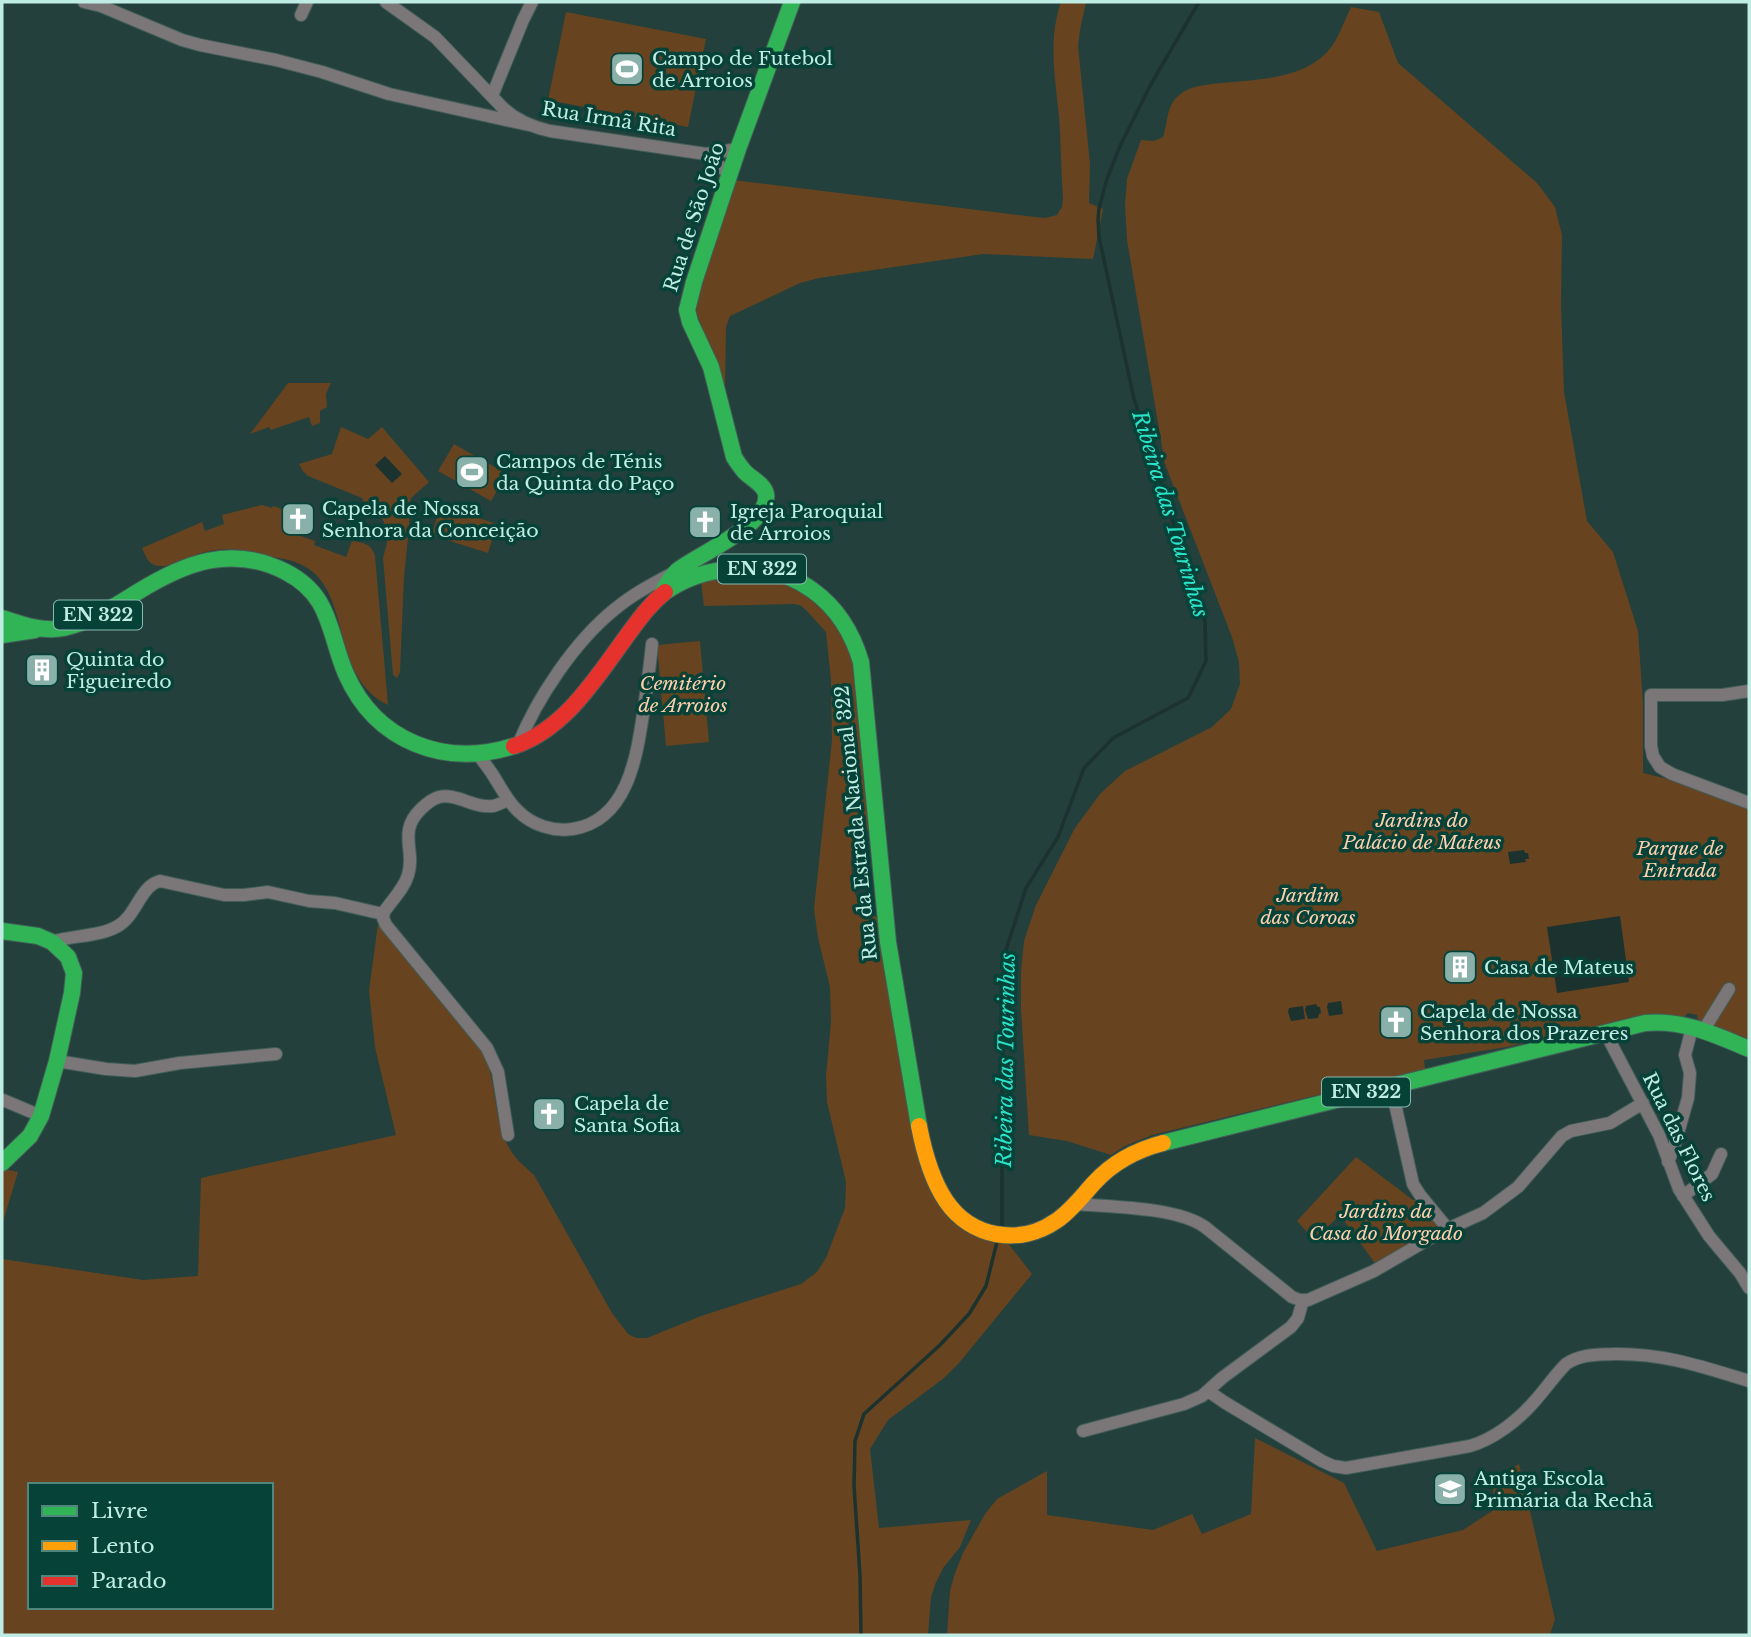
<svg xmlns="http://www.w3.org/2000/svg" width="1751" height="1637" font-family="'Libre Baskerville',serif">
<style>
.green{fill:#67441f;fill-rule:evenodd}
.water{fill:#1c322e}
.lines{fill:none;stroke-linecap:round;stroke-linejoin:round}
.stream{stroke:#1c322e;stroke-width:3.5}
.street-casing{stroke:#425d58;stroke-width:14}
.fast-casing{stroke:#425d58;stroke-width:18}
.slow-casing{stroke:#425d58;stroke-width:18}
.jam-casing{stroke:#425d58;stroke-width:18}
.street{stroke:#7b7678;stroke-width:12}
.fast{stroke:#30b455;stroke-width:16}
.slow{stroke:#ff9f0a;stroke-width:16}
.jam{stroke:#e5322d;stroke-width:16}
.labels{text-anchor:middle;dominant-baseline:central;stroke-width:7;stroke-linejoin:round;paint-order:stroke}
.shield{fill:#074239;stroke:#88bab0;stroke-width:2}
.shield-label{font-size:18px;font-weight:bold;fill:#c0ede3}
.poi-label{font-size:19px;fill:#c0ede3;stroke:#074239;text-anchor:start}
.street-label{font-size:19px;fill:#c0ede3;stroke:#074239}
.park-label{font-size:19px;font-style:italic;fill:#fecfab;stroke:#074239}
.water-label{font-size:21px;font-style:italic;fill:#2ae4ca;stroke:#074239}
</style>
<rect width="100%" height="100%" fill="#23403c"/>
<!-- green -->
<path class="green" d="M1061,2H1086L1080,30L1078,46L1090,164L1089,203L1103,209L1093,259L983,254L819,278L800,283L730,316L726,327L725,389L719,366L714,359L697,314L696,299L733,180L1035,217L1045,218L1057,215L1062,207L1063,199C1061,172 1061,144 1059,116C1055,78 1048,39 1061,2Z
M1351,7L1379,12L1398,63L1537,183L1555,207L1562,235L1561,305L1564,392L1587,521L1613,552L1638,631L1643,703V773L1664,778L1749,808V1039L1698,1021L1697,1015L1688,1013L1684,1017L1622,1020L1507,1047L1424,1060L1425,1069L1152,1135L1125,1146L1111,1155L1067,1141L1029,1135L1021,1009V973L1024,941L1036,905L1075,828L1100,794L1125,771L1212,727L1231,709L1240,684L1239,662L1232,637L1165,464L1127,240L1125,205L1127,179L1141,140L1154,141L1163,137C1168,123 1166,108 1177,97C1187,87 1199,86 1212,84C1249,80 1303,81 1329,50C1339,38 1344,21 1351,7Z
M566,12L706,39L688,127L548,100Z
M288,383H331L326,394L327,407L320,411V423L312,426L309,417L271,430L269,427L250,434Z
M341,427L368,439L382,427L429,482L411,498L409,510V526L404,578L400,672L397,678L393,675L383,558L387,543L384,522L381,517L369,513L362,498L308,476L303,471L299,464L332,454Z
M454,444L507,474L491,501L438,471Z
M262,505L272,508L273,506L294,513L291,521L302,525L298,535L315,541L314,545L346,557L352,541C364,543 371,543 375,556L388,705C328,676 354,588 300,564C292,560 283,559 274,557C251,551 229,546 205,552C190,555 171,571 154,565C147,562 145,554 142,548L202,522L205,531L224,524L222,515Z
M441,506L497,524L488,553L431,535Z
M754,575L791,585L821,606L843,634L855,662L870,827L851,852C853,883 848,901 878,918L930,1186L1007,1242L1032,1274L959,1363L944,1378L888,1420L870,1449L879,1528L971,1520L960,1547L943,1568L936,1582L931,1597L928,1635H2V1259L143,1280L198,1276L201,1178L396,1135L375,1047L369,991L378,924L472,1035C478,1044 485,1053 488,1064C496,1090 495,1121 508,1146C514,1158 524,1166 534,1175L612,1313L628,1334L636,1338H647L701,1316L801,1284L817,1272L826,1258L845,1208L846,1182L827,1102L826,1076L831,1022L830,987L818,938L814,909L832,740L831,680L826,632L806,610L800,605L793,604L704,606L701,582L711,579ZM30,1485H271V1607H30Z
M700,641L709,742L666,746L657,645Z
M1356,1157L1413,1200L1420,1199L1445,1227L1377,1266L1340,1215L1314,1240L1297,1221Z
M4,1169L18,1172L2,1225V1171Z
M1255,1438L1344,1483L1377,1551L1463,1530L1492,1511L1494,1478L1519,1464L1555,1619L1550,1635H947L950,1591L955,1573L963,1553L985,1514L997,1499L1047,1471V1515L1153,1530L1192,1514L1202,1534L1251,1514Z"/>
<!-- water -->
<path class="water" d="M385,456L402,474L392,483L375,465Z
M1524,850L1525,853H1528L1529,859H1525L1526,862L1510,864L1508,852Z
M1620,916L1629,982L1557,993L1547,927Z
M1341,1001L1343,1014L1329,1016L1327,1007L1328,1003Z
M1316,1004L1318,1007H1320L1321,1013L1319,1014L1318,1018L1308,1019L1305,1010L1306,1006Z
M1303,1006L1305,1019L1291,1021L1288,1012L1289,1008Z"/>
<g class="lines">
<!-- stream -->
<path class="stream" d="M1002,1228V1092L1005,953L1026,888L1058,837L1084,768L1113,738L1188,698L1206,661L1205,622L1134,399L1099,237L1098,220L1099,208L1107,179L1120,146L1151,84L1199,2
M861,1635L860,1575L854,1486L855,1441L864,1414L940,1345L969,1314L986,1286L997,1242"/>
<!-- street casing -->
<g class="street-casing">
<path id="street" d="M84,2L101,6L182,40L200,45L276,60L322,72L389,94L529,125
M386,2L435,37L503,108C517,121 532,127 550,131L706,154L738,149
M301,15L307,2
M492,96L523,20L532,2
M706,154L729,174
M1749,691L1722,695H1651V746L1653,756L1660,767L1672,774L1749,803
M518,745C537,698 575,641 615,609C633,594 654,583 675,572
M478,754C484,763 491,771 496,780C503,791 508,802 518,811C532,825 553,832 573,829C629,820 637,754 644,708C647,687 650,665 652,644
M508,800C503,802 498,805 493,806C475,809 457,793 439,797C432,799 426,804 421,809C397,832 416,851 408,875C404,889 392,900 384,912L383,918L386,925L487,1048L498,1072L508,1135
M52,942C73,935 99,937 118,926C137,915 140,886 160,881L224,895H244L268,892L309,901L335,903L383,914
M1703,1031L1729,989
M1605,1032L1659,1135L1679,1189L1709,1236L1740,1273L1749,1288
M57,1061L106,1069L135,1071L180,1063L276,1054
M1391,1086L1413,1184L1420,1195L1448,1229
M3,1100L41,1116
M1668,1162L1674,1147L1688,1098L1690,1073L1685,1055L1692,1028
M1683,1196L1712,1174L1721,1154
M1076,1204C1112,1207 1177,1207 1205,1227L1292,1297L1300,1300H1308L1374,1271L1441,1232L1483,1213L1518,1187L1562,1136L1571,1131L1610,1123L1643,1103
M1208,1391L1224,1402L1322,1461L1333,1466L1346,1468L1470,1446C1494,1439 1517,1421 1533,1403C1545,1390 1554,1376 1566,1364C1581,1354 1596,1355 1614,1354C1663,1353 1703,1367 1749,1381
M1083,1431L1184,1404L1202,1396L1222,1378L1291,1327L1298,1318L1303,1300"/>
</g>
<!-- fast casing -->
<g class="fast-casing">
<path id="fast" d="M665,592C685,578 706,571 731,569C795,564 843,601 861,662L888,942L919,1126
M662,594C666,585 670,578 677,571C696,555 771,525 766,494C764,484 750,478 744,471C740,466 737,462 734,457L711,367L690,322L687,310L694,282L738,149L792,2
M2,618C23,625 42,632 64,628C90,622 114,607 136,593C184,563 231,544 286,572C332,596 328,632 346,674C376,742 445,768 514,746
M2,635L35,630
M2,931L38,936L52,942L68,957L74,973L72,993L57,1061L41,1116L30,1136L2,1163
M1163,1143L1645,1023C1682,1019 1716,1035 1749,1049"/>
</g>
<!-- slow casing -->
<g class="slow-casing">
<path id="slow" d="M919,1126C924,1152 931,1179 946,1201C971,1238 1020,1246 1056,1221C1071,1211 1082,1196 1094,1183C1113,1162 1136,1150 1163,1143"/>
</g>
<!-- jam casing -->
<g class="jam-casing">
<path id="jam" d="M514,746C566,729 598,675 629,633C640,618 650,604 665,592"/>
</g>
<!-- street -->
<use href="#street" class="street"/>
<!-- fast -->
<use href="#fast" class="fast"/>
<!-- slow -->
<use href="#slow" class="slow"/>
<!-- jam -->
<use href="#jam" class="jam"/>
</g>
<!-- icons -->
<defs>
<g id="stadium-square" transform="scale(1.75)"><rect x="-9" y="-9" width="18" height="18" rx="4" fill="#89b0a9" stroke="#074239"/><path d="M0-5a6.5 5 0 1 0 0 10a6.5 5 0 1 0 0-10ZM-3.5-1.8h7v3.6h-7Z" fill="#fff"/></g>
<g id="church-square" transform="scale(1.75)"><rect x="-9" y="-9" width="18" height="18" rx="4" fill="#89b0a9" stroke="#074239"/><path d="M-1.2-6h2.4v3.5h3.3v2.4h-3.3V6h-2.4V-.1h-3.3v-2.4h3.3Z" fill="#fff"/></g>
<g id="building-square" transform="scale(1.75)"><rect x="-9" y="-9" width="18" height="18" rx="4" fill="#89b0a9" stroke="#074239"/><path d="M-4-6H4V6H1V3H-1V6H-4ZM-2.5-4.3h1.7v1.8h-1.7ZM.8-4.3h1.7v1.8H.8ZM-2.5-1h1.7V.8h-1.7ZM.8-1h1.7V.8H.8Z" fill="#fff"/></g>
<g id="school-square" transform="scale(1.75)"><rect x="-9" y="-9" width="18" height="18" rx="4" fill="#89b0a9" stroke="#074239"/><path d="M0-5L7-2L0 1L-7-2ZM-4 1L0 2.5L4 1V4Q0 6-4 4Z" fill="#fff"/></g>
</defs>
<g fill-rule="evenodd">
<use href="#stadium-square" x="627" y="69"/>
<use href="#stadium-square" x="472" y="472"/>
<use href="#church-square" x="298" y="519"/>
<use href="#church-square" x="705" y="522"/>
<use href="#building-square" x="42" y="670"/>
<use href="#building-square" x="1460" y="967"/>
<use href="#church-square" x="1396" y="1022"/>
<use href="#church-square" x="549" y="1114"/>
<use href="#school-square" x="1450" y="1489"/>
</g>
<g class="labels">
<!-- shield labels -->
<g class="shield">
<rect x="718" y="554.5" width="88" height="29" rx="5"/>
<rect x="54" y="600.5" width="88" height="29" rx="5"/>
<rect x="1322" y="1077.5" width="88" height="29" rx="5"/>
</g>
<g class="shield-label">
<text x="762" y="569">EN 322</text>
<text x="98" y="615">EN 322</text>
<text x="1366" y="1092">EN 322</text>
</g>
<!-- poi labels -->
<g class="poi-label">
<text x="652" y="58">Campo de Futebol<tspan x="652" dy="22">de Arroios</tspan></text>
<text x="496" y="461">Campos de Ténis<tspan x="496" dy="22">da Quinta do Paço</tspan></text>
<text x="322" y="508">Capela de Nossa<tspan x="322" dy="22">Senhora da Conceição</tspan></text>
<text x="730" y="511">Igreja Paroquial<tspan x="730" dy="22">de Arroios</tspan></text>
<text x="66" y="659">Quinta do<tspan x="66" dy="22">Figueiredo</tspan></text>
<text x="1484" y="967">Casa de Mateus</text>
<text x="1420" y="1011">Capela de Nossa<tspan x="1420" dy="22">Senhora dos Prazeres</tspan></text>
<text x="574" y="1103">Capela de<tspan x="574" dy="22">Santa Sofia</tspan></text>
<text x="1474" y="1478">Antiga Escola<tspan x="1474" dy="22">Primária da Rechã</tspan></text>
</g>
<!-- street labels -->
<g class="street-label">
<text transform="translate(609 119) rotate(9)">Rua Irmã Rita</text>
<text transform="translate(694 217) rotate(-72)">Rua de São João</text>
<text transform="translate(856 823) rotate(-96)">Rua da Estrada Nacional 322</text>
<text transform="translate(1679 1137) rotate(64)">Rua das Flores</text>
</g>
<!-- park labels -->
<g class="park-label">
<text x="683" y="683">Cemitério<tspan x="683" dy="22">de Arroios</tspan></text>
<text x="1422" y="820">Jardins do<tspan x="1422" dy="22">Palácio de Mateus</tspan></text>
<text x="1680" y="848">Parque de<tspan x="1680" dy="22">Entrada</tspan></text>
<text x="1308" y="895">Jardim<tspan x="1308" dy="22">das Coroas</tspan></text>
<text x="1386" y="1211">Jardins da<tspan x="1386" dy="22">Casa do Morgado</tspan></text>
</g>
<!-- water labels -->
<g class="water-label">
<text transform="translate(1170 514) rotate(73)">Ribeira das Tourinhas</text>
<text transform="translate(1006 1060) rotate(-89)">Ribeira das Tourinhas</text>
</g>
</g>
<!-- border -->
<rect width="1751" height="1637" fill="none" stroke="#c0ede3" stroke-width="7"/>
<!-- legend -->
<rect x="28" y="1483" width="245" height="126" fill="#074239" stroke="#51867d" stroke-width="2"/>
<rect x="42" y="1506" width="35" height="10" fill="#30b455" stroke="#51867d" stroke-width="2"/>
<text x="91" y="1518" font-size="21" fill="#c0ede3">Livre</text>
<rect x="42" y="1541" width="35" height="10" fill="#ff9f0a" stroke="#51867d" stroke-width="2"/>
<text x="91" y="1553" font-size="21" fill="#c0ede3">Lento</text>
<rect x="42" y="1576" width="35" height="10" fill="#e5322d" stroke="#51867d" stroke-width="2"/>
<text x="91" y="1588" font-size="21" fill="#c0ede3">Parado</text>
</svg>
